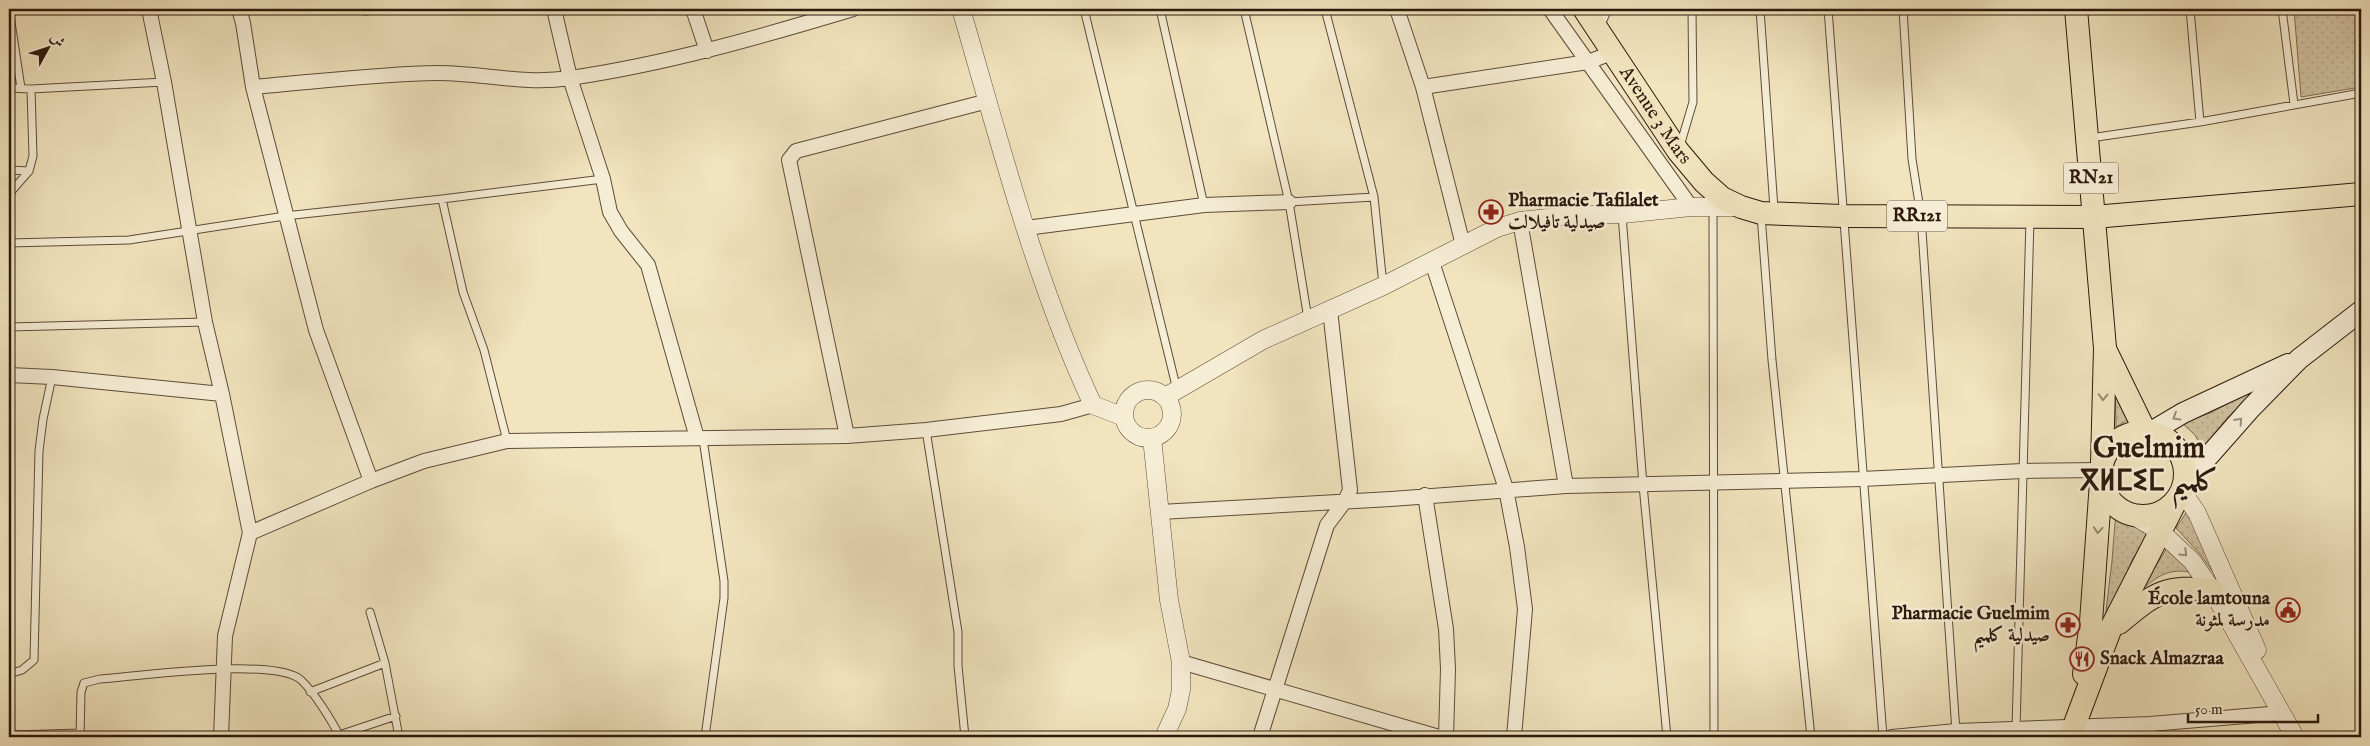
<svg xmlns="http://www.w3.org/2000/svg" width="2370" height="746" font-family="'IM FELL English',Amiri,'Noto Sans Tifinagh',serif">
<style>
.park{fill:url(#park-dots);stroke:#7e6d56}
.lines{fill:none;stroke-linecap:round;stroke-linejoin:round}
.service-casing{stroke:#5d4c39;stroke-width:9}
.minor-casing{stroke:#5d4c39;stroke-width:16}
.tertiary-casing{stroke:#5d4c39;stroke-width:19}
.secondary-casing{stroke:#2c190d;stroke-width:22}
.primary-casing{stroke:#2c190d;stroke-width:24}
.service{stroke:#f6edd5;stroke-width:7}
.minor{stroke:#f6edd5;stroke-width:14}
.tertiary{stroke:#f6edd5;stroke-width:18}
.secondary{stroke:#f6edd5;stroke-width:20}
.primary{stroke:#f1e4be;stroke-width:22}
.oneway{stroke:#98896e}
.oneway2{stroke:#9b8e7b}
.labels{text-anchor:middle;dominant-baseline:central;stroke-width:5;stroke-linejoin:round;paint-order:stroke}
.shield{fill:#f6edd5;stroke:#695949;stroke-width:1}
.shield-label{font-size:18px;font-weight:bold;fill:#2c190d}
.street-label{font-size:19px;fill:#2c190d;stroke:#f6edd5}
.poi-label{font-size:19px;font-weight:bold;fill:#2c190d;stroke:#f6edd5;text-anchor:start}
.town-label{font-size:29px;font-weight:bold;fill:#2c190d;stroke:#f6edd5}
</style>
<defs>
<pattern id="park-dots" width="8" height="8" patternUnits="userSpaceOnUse" patternTransform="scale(1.25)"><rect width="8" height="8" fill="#d0c1a0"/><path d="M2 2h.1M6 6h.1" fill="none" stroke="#b3a589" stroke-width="1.8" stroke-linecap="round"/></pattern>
</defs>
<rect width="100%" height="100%" fill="#f1e4be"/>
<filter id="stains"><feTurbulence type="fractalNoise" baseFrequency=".004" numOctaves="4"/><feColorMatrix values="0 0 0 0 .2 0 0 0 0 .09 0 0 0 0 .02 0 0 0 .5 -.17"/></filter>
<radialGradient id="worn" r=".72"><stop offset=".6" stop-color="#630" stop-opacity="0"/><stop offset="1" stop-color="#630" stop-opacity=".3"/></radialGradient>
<!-- park -->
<path class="park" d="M2294,9H2361V87L2301,97Z
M2115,375L2134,416L2116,427Z
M2258,388L2228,417L2202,448L2195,435L2182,423L2210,413Z
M2190,507L2220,582L2201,555L2176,528Z
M2116,510L2150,531L2132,560L2103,636L2112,561Z
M2169,545L2194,573C2169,567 2158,576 2140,591Z"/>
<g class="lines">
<!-- service casing -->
<g class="service-casing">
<path id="service" d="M9,9L21,88
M1084,9L1177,390
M1160,9L1204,205
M1244,9L1289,202L1308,319
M1325,9L1374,197L1383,285
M1760,9L1774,209
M1828,9L1883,737
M1903,9L1912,159L1921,216L1956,732
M2190,9L2200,122
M2282,9L2294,104
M365,11L379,9
M1600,27L1608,9
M9,88L31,89L164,82
M2090,138L2200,122L2361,93
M1680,146L1693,102L1692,9
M9,170L29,171
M9,194L29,171L33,156L31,89
M442,199L463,292L484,350L507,441
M1289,202L1374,197
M1713,208L1714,737
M1622,215L1643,485L1667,737
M1761,215L1772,360L1811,737
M9,243L129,240L285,216L442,199L603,179
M9,327L205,322
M926,430L958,632V666L965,737
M703,439L724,581V598L705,737
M370,612L385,663L399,737
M9,674L22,670L34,660L39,451L43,419L52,377
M310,692L385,663
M2016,729L2030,219
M339,735L396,716
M12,737L15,735L80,733
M80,737L81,692L84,683L100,679C139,676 275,657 301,680C314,692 332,721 340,737"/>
</g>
<!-- minor casing -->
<g class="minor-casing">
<path id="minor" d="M149,9L164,82L205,322L222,394L250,533
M239,9L243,23L253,87L316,330L371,481
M554,9L570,78L603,179L610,212L621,231L648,265L697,438
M693,9L707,51
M1397,9L1423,87L1463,245
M1550,9L1691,207
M253,87C314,82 376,74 438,73C483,73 524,85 570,78C666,64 760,37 853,9
M1423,87L1588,62L1614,52
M1520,221L1566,486
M1026,228L1204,205L1289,202
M1432,262L1506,489L1517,547L1525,609L1514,737
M9,375L52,377L222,394
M847,436L789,160L796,151L988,101
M1425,495L1446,629L1448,669L1446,737
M1160,512L1391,499L1566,486L1862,479L2022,471L2101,470
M1181,662L1439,737
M221,737L225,636L250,533L371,481L424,461L507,441L847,436L926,430L1061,414L1093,405
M1260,737L1327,525L1345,501L1350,490L1330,310
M1892,737L1956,731L2150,724L2282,713
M2147,737L2150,724"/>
</g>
<!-- tertiary casing -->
<g class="tertiary-casing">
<path id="tertiary" d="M961,9C1000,142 1034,279 1093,405L1124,417
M1124 414a24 24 0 1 1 48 0a24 24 0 1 1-48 0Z
M1165,397L1263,340L1383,286L1497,228L1520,221L1565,216L1622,214L1691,207H1740
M1152,438L1169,600L1181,662V690L1177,709L1164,737
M2182,491L2197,513L2257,650
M2131,514L2161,532L2192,561L2212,590L2295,737"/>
</g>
<!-- secondary casing -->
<g class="secondary-casing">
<path id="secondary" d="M2151,432L2183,413L2288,364
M2184,484L2251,408L2299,359L2361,311"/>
</g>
<!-- primary casing -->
<g class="primary-casing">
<g id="primary">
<path id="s1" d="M1584,9L1678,151L1704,182L1722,198L1741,207L1761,213L1842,216L2094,217L2361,194"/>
<path d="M2076,9L2105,348L2102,463"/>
<path d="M2106,351L2145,431"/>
<circle cx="2143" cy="474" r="42"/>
<path d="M2119,623C2155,593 2164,585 2212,590"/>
<path d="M2084,674L2091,622L2101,482"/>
<path d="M2070,737L2110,630L2176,501"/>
</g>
</g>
<!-- service -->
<use href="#service" class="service"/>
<!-- minor -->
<use href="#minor" class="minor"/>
<!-- tertiary -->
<use href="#tertiary" class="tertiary"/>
<!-- secondary -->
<use href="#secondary" class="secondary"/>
<!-- primary -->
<use href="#primary" class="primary"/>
</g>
<!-- one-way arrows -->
<defs><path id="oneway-chevron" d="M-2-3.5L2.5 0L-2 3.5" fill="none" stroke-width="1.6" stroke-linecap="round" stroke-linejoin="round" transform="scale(1.25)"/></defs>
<g class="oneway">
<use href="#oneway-chevron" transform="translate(2103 397) rotate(92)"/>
<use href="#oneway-chevron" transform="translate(2098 530) rotate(94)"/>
</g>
<g class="oneway2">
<use href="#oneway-chevron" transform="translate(2176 417) rotate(149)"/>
<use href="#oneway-chevron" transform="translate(2239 421) rotate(-48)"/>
<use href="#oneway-chevron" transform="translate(2184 553) rotate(44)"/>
</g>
<!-- icons -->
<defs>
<g id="pharmacy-ring" transform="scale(1.25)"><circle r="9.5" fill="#f6edd5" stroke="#8f2418" stroke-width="1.5"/><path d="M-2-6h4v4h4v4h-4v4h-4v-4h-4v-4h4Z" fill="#8f2418"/></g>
<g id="civic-ring" transform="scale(1.25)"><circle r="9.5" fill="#f6edd5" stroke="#8f2418" stroke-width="1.5"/><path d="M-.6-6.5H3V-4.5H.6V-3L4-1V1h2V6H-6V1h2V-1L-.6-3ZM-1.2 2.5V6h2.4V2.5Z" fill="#8f2418"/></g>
<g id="restaurant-ring" transform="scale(1.25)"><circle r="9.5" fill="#f6edd5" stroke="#8f2418" stroke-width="1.5"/><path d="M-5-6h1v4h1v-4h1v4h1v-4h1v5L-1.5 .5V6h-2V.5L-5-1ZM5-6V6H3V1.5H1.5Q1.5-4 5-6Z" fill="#8f2418"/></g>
</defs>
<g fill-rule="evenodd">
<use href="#pharmacy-ring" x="1491" y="212"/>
<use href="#civic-ring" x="2288" y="610"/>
<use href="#pharmacy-ring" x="2068" y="625"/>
<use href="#restaurant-ring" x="2082" y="659"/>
</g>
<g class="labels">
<!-- shield labels -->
<g class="shield">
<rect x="2063.5" y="162.5" width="55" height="31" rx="4"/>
<rect x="1887" y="200.5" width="60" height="31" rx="4"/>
</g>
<g class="shield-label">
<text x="2091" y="178">RN21</text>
<text x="1917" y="216">RR121</text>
</g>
<!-- street labels -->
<g class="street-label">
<text stroke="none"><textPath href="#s1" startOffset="128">Avenue 3 Mars</textPath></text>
</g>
<!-- poi labels -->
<g class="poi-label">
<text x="1508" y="201">Pharmacie Tafilalet<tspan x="1508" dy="22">صيدلية تافيلالت</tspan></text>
<text x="2270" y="599" text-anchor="end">École lamtouna<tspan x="2270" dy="22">مدرسة لمثونة</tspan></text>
<text x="2050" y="614" text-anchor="end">Pharmacie Guelmim<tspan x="2050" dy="22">صيدلية كلميم</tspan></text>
<text x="2100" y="659">Snack Almazraa</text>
</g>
<!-- town labels -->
<g class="town-label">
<text x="2149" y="449">Guelmim<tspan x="2149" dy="33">ⴳⵍⵎⵉⵎ كلميم</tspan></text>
</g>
</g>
<!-- margin -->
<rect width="2370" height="746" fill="none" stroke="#f1e4be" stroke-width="30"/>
<rect x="10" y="10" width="2350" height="726" fill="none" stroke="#2c190d" stroke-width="2.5"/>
<rect x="15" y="15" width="2340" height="716" fill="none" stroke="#2c190d"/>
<!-- north arrow -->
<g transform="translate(48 48) rotate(50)" stroke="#f6edd5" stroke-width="4" paint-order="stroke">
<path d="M0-4L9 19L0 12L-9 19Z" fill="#2c190d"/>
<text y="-8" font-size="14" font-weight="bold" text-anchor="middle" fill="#2c190d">ش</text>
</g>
<!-- scale -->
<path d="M2188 714v8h130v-8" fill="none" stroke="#2c190d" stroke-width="2.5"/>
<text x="2195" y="714" font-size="15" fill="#2c190d" stroke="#f6edd5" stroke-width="4" paint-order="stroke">50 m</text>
<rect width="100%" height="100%" filter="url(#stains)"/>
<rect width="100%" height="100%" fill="url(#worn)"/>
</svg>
